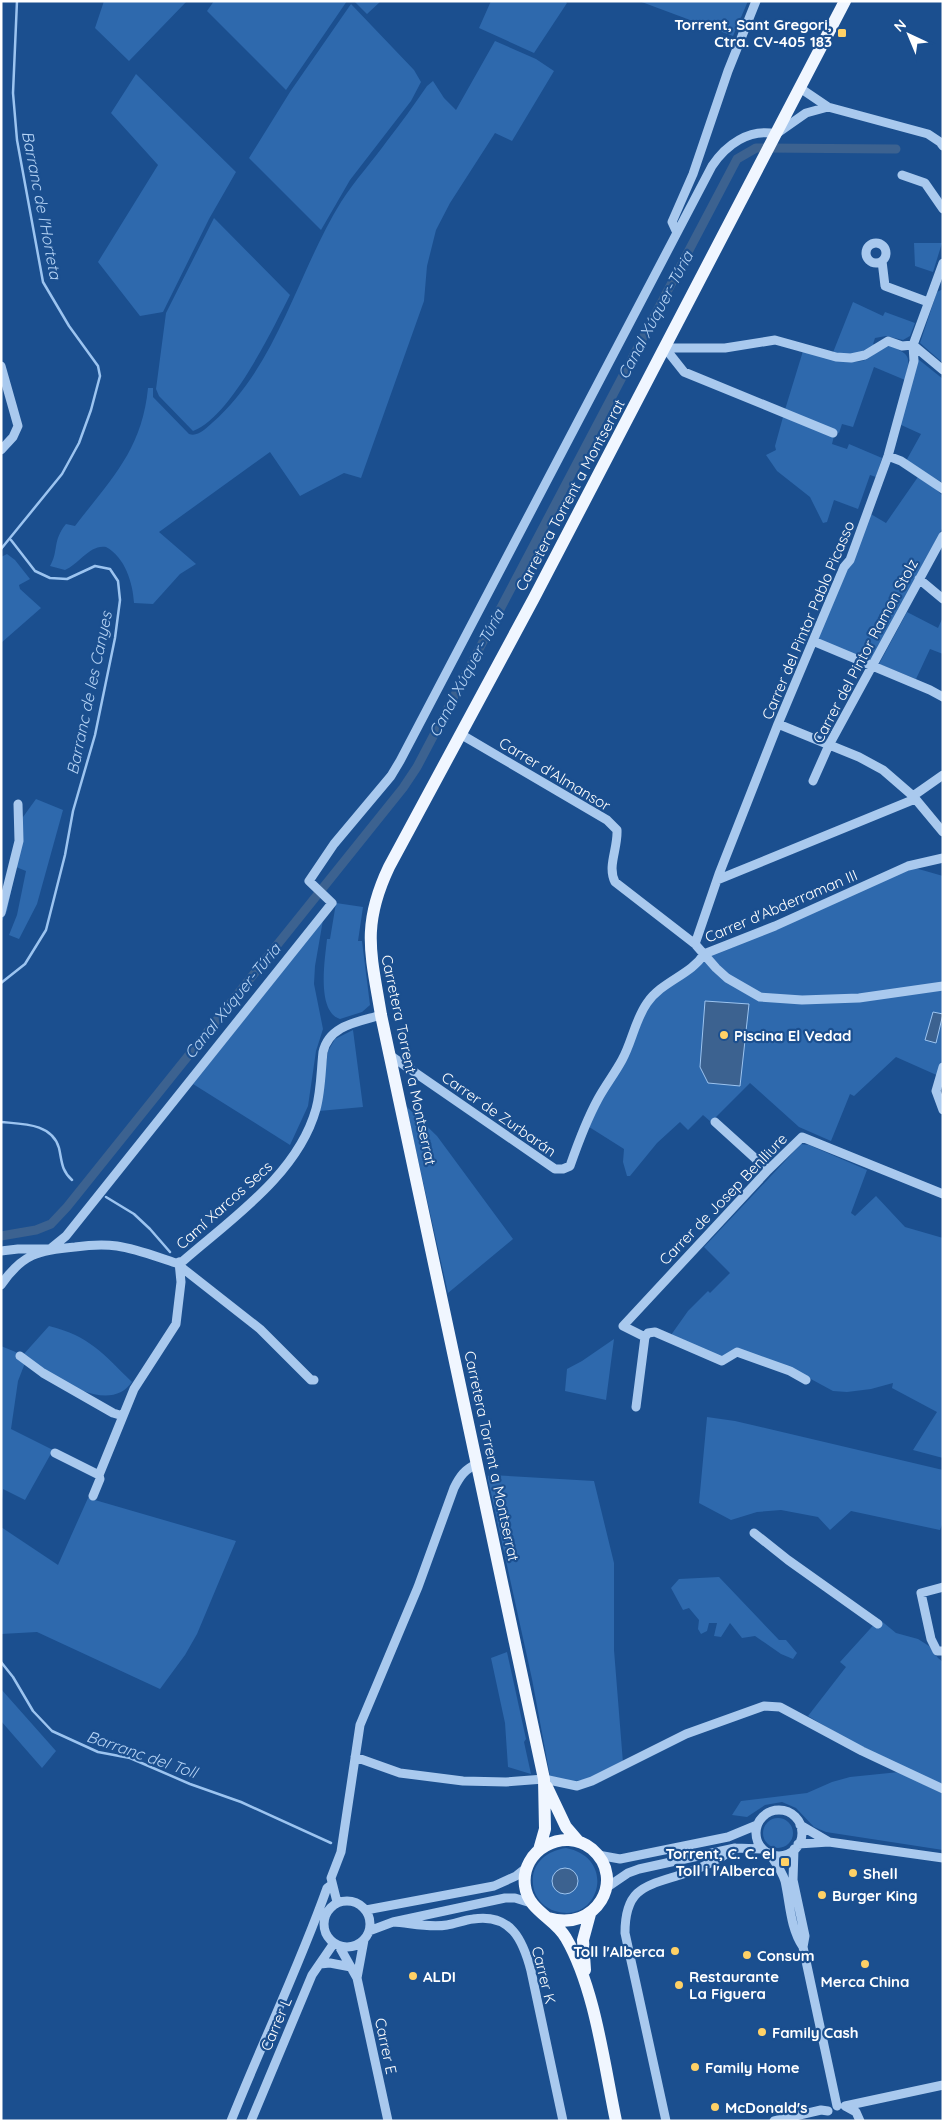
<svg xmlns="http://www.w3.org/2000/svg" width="944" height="2122" font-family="Quicksand,sans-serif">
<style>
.green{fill:#2e69ad;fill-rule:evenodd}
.water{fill:#3c6290;stroke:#9cc4f0}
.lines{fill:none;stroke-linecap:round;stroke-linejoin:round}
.stream{stroke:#9cc4f0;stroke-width:2.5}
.canal{stroke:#3c6290;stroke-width:9}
.minor{stroke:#a9c9ee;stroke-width:9}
.major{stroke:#f0f6ff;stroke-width:12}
.poi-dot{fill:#ffd166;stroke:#1b4f8f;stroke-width:2}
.labels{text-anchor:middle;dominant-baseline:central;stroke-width:4.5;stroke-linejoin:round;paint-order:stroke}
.poi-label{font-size:15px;font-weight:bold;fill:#fff;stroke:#1b4f8f;text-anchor:start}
.street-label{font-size:15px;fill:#fff;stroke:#1b4f8f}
.water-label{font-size:16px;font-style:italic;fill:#b5d3f5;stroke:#1b4f8f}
</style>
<rect width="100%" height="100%" fill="#1b4f8f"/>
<!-- green -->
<path class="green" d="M104,1H187L129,61L95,28Z
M214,1H347L286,90L207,11Z
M354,1H381L367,14Z
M491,1H565L567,3L534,53L479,28Z
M639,1H748L733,36Z
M351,4L414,70L421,82L411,101L350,180L321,230L249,158L290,92Z
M495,41L536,59L554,71L512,141L495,133L450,203L436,230L427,266L424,301L361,478L344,473L300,496L270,452L159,532L196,564L180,574L153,604L134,603C133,583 125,557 106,547C90,544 79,564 65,570L50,566C59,551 52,541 66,524L75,526C111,479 142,450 148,388H153V397L189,434C198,437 205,429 212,423C278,365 296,275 341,202C355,180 372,162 387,141C401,123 414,105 427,86L433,81L444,98L456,110Z
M136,74L236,172L209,219L163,312L140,316L98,262L158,165L111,113Z
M214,218L290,295C272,330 231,417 193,431L159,396L156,389L166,313Z
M914,243H942L933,272L915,266Z
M943,289V363L920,343L937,292Z
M853,302L883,316L885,312L915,323L910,336L903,340L886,336L875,338L873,344L875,345L862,356L832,355Z
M888,345C912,355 910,356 905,380L874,367L853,427L842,424L839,433L784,413L803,351C818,354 852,366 865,360C875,356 878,347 888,345Z
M918,359L943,379V483L906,461L921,434L899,424Z
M783,417L834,436L832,444L847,449L849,444L882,458L876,477L870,475L858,509L834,500L827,522L823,523L810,497L777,471L766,455L776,450L775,446Z
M920,474L943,496V527L872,659L870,660L816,639L869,513L886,523Z
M7,554L15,560L30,579L19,585L20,589L41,608L1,643V557Z
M907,612L938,628L943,617V654L930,649L916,679L879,664Z
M36,799L63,810L37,904L19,939L9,935L17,915L26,871L16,867L7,911L1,923V902L23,817Z
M908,866L943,876V1075L941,1077L896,1057L854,1096L850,1094L831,1141L799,1127L750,1083L711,1122L703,1115L688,1130L680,1122L657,1143L630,1176H627L623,1162L624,1149L586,1125L647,1003L704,954Z
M336,903L363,907L358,941H362L370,1005L362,1012L340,1019C316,1011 325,959 327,939H330Z
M323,920L315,966L314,984L323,1029L316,1051L308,1106L290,1145L193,1084Z
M353,1030L363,1107L319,1111L328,1051L335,1039Z
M406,1106L437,1136L513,1239L448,1293Z
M801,1144L809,1145L867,1170L851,1213L855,1216L876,1196L905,1227L943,1238V1458L913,1450L937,1412L892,1388L893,1383L871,1389L847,1392L833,1391L809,1378L738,1349L722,1357L671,1335L688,1311L708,1291L710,1293L730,1273L704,1247Z
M49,1326C90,1336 103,1354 132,1382C129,1386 125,1390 121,1392C91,1407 46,1370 23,1355Z
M614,1339L606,1400L565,1391L567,1369L582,1361Z
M1,1346L18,1353L25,1363L18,1381L11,1429L53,1450L25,1500L3,1489L1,1510Z
M707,1417L735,1421L943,1470V1522L940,1530L851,1511L830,1530L818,1517L781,1510L757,1512L731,1520L699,1503Z
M491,1475L594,1481L614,1563V1650L623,1763C589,1780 588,1786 550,1776L532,1679L488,1479V1476Z
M88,1498L236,1541L197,1634L185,1655L160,1689L37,1632L1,1634V1527L58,1565Z
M719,1577L779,1640H786L797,1653L793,1659L781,1654L755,1636L742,1638L730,1623L721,1637L714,1636L717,1623H709L707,1631L701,1634L698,1629L699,1620L689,1608L683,1610L671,1588L679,1579Z
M879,1619L896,1633L918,1639L929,1646L938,1658L943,1662V1786L845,1738L808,1716L846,1667L840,1662Z
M507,1652L526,1739L524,1742L531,1774L508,1767L505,1723L491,1658Z
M1,1689L56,1751L42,1768L1,1721Z
M899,1772L943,1794V1850L826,1832L814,1827L796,1808L782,1802L765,1805L747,1817L732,1815L741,1801L807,1793L832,1782L850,1777Z
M763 1833a15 15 0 1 1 30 0a15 15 0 1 1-30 0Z
M566,1848C618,1858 599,1925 555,1911C545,1908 537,1900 534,1890C528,1867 544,1851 566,1848ZM562,1868L571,1870L574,1872L572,1891C565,1894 559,1893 554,1887L555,1873Z"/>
<!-- water -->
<path class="water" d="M705,1001L749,1004L740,1086L708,1083L700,1067Z
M933,1012L943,1014L936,1043L925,1040Z
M552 1881a13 13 0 1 1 26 0a13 13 0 1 1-26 0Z"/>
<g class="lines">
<!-- stream -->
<path class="stream" d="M1,549L62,474L79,443L91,410L100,376L98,366L69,326L43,282L17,140L13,93L17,1
M1,983L25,964L46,930L65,855L73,811L95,735L115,638L120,600L118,581L110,569L95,566L67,579L50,578L35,571L11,540
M1,1122C22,1124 52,1123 59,1148C62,1161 61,1170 72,1180
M106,1197L134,1214L150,1229L170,1252
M1,1662L13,1677L33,1711L52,1731L98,1752L130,1758L190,1784L241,1802L331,1843"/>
<!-- canal -->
<path class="canal" d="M1,1236L36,1230L51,1224L67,1207L403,788L417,767L737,159L756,148L896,149"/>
<!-- minor -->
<path class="minor" d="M800,88L828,107L928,134L940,142L943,146
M902,175L925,183L943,209
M677,233L672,222L693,174L728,71L756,1
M866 253a10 10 0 1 1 20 0a10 10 0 1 1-20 0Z
M882,261L885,286L928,302
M913,345L943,370
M665,348H725L775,340L836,357L851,358L865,355L888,341L902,346L913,345
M665,348L684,372L833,433
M1,366L18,426L13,437L1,450
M888,456L901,461L943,489
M919,579L943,599
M813,641L930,690L943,697
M778,724L859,757L883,770L913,796L943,832
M462,735L607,820L617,830C618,849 607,866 615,882L695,944L716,968L727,978L760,997L802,1000L859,998L943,986
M813,781L829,745L943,536
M913,796L943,775
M717,880L915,799
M1,913L19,841L18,804
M695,944L719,874L778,724L844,567L850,560L888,456L914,361L913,345L943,263
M391,1056L555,1169H563L570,1166C578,1143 586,1121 598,1099C605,1086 615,1073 622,1060C632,1042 635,1020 647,1003C662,981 691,975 704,954L775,926L908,866L943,858
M943,1067L936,1091L943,1110
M715,1122L768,1170
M1,1251L18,1249H50L66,1236L332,903L309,881L334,844L391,776L400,761L712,166C726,145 749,128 776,134L806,113L828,107
M181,1267L260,1329L311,1380H314
M1,1285C22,1254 39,1250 75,1247C89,1245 103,1244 117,1246C137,1249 157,1257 176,1263L183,1261C231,1219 298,1174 316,1109C321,1091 321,1070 323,1052C329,1025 358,1022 381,1015
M645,1337L648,1333L655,1332L722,1361L737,1352L790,1371L806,1380
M20,1356L43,1373L113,1413L123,1416
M636,1407L645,1337L623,1326L768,1170L802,1137L943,1194
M55,1453L99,1475
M93,1496L100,1479L99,1475L134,1389L176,1324L181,1282L179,1262
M754,1533L788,1560L878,1624
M943,1587L921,1593L931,1639L937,1651H943
M355,1757L400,1773L463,1781L506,1782L544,1779L577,1786L592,1781L686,1734L764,1706L780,1707L862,1751L943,1789
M756 1833a23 23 0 1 1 46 0a23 23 0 1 1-46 0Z
M800,1825L829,1842
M798,1844L829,1842L943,1858
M794,1849L793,1880L805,1936L803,1947
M769,1853C775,1862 782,1871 785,1881C790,1903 790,1928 803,1947L837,2106
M598,1855L620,1859L728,1837L757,1825
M606,1888L628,1873L639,1869L735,1848L762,1849
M324 1924a23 23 0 1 1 46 0a23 23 0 1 1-46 0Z
M337,1902L331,1878L341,1852L360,1725L418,1587L454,1488C460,1476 465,1469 477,1464
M366,1910L494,1886L516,1876L526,1868
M393,1922C410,1923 429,1928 447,1925C455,1924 464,1920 473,1919C511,1913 523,1940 531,1971L563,2121
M369,1931L393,1922L505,1898H515L531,1903
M339,1946L357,1978L388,2121
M320,1964L330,1963L351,1967
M357,1978L364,1940
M845,2106L943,2085
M845,2106L856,2112L860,2121
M231,2121C262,2043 299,1967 327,1888L331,1885
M251,2121L312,1975L334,1943
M666,2121L625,1933C625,1887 646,1886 683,1874C702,1868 719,1860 735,1848
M774,2121L821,2110L828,2111"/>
<!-- major -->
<path class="major" d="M547,1787L566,1827L578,1841
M539,1850L545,1829L544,1779L381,1015C371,954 361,926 389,867L534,598L845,1
M548,1918C596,1933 627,1879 592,1849C564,1826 520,1850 525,1886C528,1911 555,1918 566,1938C595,1988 604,2064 616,2121
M585,1970L583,1940L590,1914"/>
</g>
<!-- markers -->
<g class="poi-dot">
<rect x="837" y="28" width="10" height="10" rx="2.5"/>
<circle cx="724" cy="1035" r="5"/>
<rect x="780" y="1857" width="10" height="10" rx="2.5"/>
<circle cx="853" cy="1873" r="5"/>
<circle cx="822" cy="1895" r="5"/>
<circle cx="675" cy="1951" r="5"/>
<circle cx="747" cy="1955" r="5"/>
<circle cx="865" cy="1964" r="5"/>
<circle cx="413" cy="1976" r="5"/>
<circle cx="679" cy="1985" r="5"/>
<circle cx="762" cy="2032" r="5"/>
<circle cx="695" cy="2067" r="5"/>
<circle cx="715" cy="2107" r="5"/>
</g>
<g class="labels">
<!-- poi labels -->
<g class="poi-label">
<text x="832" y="24" text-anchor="end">Torrent, Sant Gregori,<tspan x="832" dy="17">Ctra. CV-405 183</tspan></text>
<text x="734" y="1035">Piscina El Vedad</text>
<text x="775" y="1853" text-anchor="end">Torrent, C. C. el<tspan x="775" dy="17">Toll i l'Alberca</tspan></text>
<text x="863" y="1873">Shell</text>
<text x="832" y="1895">Burger King</text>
<text x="665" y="1951" text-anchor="end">Toll l'Alberca</text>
<text x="757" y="1955">Consum</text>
<text x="423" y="1976">ALDI</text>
<text x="689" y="1976">Restaurante<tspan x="689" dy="17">La Figuera</tspan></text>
<text x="865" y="1981" text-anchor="middle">Merca China</text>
<text x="772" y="2032">Family Cash</text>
<text x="705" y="2067">Family Home</text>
<text x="725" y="2107">McDonald's</text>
</g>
<!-- street labels -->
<g class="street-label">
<text transform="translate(570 495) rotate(-62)">Carretera Torrent a Montserrat</text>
<text transform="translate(808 620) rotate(-67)">Carrer del Pintor Pablo Picasso</text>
<text transform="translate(865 651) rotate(-62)">Carrer del Pintor Ramon Stolz</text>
<text transform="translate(555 774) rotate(31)">Carrer d'Almansor</text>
<text transform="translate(781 906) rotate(-23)">Carrer d'Abderraman III</text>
<text transform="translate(409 1060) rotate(78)">Carretera Torrent a Montserrat</text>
<text transform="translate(499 1114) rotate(35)">Carrer de Zurbarán</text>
<text transform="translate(723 1199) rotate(-46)">Carrer de Josep Benlliure</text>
<text transform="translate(224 1205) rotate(-42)">Camí Xarcos Secs</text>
<text transform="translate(492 1456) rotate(78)">Carretera Torrent a Montserrat</text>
<text transform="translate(544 1975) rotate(76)">Carrer K</text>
<text transform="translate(276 2024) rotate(-67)">Carrer L</text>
<text transform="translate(386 2046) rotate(78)">Carrer E</text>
</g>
<!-- water labels -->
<g class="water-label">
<text transform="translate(42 205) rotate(79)">Barranc de l'Horteta</text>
<text transform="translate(655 315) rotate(-62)">Canal Xúquer-Túria</text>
<text transform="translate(466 673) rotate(-62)">Canal Xúquer-Túria</text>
<text transform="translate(89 693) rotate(-78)">Barranc de les Canyes</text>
<text transform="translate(232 1001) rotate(-51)">Canal Xúquer-Túria</text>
<text transform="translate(142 1754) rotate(19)">Barranc del Toll</text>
</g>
</g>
<!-- border -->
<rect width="944" height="2122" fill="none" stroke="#ffffff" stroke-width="5"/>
<!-- north arrow -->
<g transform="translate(909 35) rotate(316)" stroke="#1b4f8f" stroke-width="4" paint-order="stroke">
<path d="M0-4L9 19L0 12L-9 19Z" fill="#ffffff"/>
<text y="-8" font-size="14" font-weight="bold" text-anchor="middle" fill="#ffffff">N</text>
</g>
</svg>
